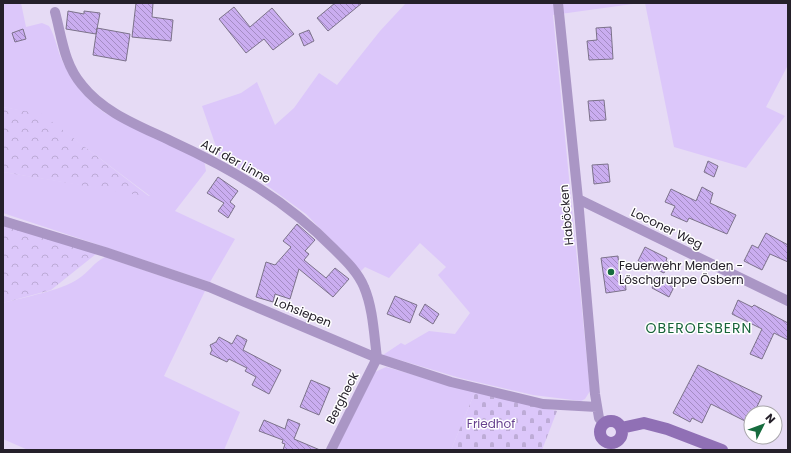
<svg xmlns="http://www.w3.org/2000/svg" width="791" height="453" font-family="Poppins,sans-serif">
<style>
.grass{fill:#dcc7fa}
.forest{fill:url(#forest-crowns)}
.cemetery{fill:url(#cemetery-stones)}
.building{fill:url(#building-back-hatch);stroke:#7c728a}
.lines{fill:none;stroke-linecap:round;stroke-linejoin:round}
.street{stroke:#aa96c5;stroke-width:10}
.secondary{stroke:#9070b5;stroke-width:12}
.poi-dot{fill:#166c3e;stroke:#fff;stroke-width:1.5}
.labels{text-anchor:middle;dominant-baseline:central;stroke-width:3;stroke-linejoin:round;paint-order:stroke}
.street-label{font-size:12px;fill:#25202a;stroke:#fff}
.poi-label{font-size:12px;fill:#25202a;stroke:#fff;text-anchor:start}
.park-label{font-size:12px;fill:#67418f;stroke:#fff}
.quarter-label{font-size:14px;letter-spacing:1px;fill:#18643a;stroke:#fff}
</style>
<defs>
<pattern id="forest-crowns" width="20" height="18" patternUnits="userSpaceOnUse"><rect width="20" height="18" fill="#dcc7fa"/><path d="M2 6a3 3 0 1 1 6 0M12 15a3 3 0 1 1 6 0" fill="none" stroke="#bdabd6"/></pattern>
<pattern id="cemetery-stones" width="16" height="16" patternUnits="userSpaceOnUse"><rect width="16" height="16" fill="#dcc7fa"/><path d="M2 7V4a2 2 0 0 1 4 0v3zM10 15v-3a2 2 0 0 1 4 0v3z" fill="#bdabd6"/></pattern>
<pattern id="building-back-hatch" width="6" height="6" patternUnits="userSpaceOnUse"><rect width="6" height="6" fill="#caadf0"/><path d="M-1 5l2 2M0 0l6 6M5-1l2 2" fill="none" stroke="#a48cc3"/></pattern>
</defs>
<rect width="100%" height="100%" fill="#e6dbf5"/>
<!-- grass -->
<path class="grass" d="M3,3H21L26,27L42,23L49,26C55,36 57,48 61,58C71,81 85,99 105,113L204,160L206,171L175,211L235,239L210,282L3,213V172L150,196L42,115L3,107Z
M406,3H640L553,15L590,391L585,399L581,401L533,395L460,378L383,355L401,343L405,345L429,331L455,334L470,313L438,275L446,267L420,243L389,278L365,267L361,271L306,214L258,179L220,158L202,106L241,93L257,82L275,125L294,108L319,73L337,85L380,31Z
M645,3H788V65L766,107L785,116L746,168L674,147Z
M105,257L205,291L164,376L240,412L224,450H28L3,439V303C24,297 60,291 78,279C88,273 94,262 105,257Z
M386,367L475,392L451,450H336L375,372Z"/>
<!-- forest -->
<path class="forest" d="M3,107L42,114L150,197L3,172Z
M3,215L96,254L51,290L3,303Z"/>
<!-- cemetery -->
<path class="cemetery" d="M475,392L557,411L542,450H451Z"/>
<!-- building -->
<path class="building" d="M136,3H153L152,17L173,20L171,41L132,37Z
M335,3H362L328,31L317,18Z
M234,7L250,27L272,8L294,34L273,50L264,39L246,53L219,19Z
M68,11L84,14V11L100,13L96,34L66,29Z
M611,27L613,59L589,60L587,41L597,40L596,28Z
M97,28L130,34L126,61L93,55Z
M23,29L26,39L15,42L12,33Z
M309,30L314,41L304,46L299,34Z
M604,100L606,120L590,121L588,101Z
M708,161L718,166L714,177L704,172Z
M608,164L610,182L594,184L592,165Z
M218,177L238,191L230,202L235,206L228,218L218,211L224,203L207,193Z
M702,187L713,193L710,203L736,215L727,234L689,218L687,222L671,215L675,206L665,202L671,189L696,201Z
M297,224L315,240L305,251L309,254L304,260L326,278L335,268L349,279L333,297L299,269L290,299L275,294L273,302L256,297L266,262L275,265L291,247L283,241Z
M766,233L788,245V262L770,254L762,270L744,261L752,245L758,248Z
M645,247L667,258L666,261L669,263L664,273L638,261Z
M618,256L620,280L625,279L626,290L606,293L601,258Z
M657,278L674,287L669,297L652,288Z
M395,296L417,305L410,323L387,314Z
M738,300L752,307L754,305L788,323V340L774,333L762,359L750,354L762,329L732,314Z
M425,304L439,314L433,324L419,315Z
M237,335L247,340L243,350L281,370L269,394L252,385L256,377L245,371L247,368L229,359L227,362L210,354L212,350L210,345L216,342L219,337L232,344Z
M698,365L762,396L754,413H751L749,423L711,404L702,423L692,418L690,422L673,413Z
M311,380L330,388L319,415L300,407Z
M288,419L300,424L294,439L320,450H283L285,444L282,443L283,440L259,431L264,420L285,429Z"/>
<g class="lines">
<!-- street -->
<path class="street" d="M558,3L578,199L595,394L599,418L604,424
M55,12C62,38 64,64 82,85C104,113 140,126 171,141C232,169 287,201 334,249C345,260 358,272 364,287C373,308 374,335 377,358
M578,199L788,301
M3,221L105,252L209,287L377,358L451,382L543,404L597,407
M331,450L377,358"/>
<!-- secondary -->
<path class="secondary" d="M600 432a11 11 0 1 1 22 0a11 11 0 1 1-22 0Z
M621,428L644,423L667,429L722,450"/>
</g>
<!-- markers -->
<circle class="poi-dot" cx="611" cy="272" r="4"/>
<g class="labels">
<!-- street labels -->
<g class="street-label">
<text transform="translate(236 161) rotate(29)">Auf der Linne</text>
<text transform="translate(566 215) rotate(-95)">Haböcken</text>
<text transform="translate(667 228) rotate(26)">Loconer Weg</text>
<text transform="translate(303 312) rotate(22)">Lohsiepen</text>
<text transform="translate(342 398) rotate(-63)">Bergheck</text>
</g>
<!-- poi labels -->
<g class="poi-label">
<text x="619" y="265">Feuerwehr Menden -<tspan x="619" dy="14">Löschgruppe Ösbern</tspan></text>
</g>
<!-- park labels -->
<g class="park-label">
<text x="491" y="423">Friedhof</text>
</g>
<!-- quarter labels -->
<g class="quarter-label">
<text x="699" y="328">OBEROESBERN</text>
</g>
</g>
<!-- border -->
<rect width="791" height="453" fill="none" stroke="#25202a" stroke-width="8"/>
<!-- north arrow -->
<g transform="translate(763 425) rotate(48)"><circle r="19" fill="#ffffff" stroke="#a8a6aa"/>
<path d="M0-3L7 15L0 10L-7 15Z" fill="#166c3e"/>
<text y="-6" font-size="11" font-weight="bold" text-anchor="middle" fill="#25202a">N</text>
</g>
</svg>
